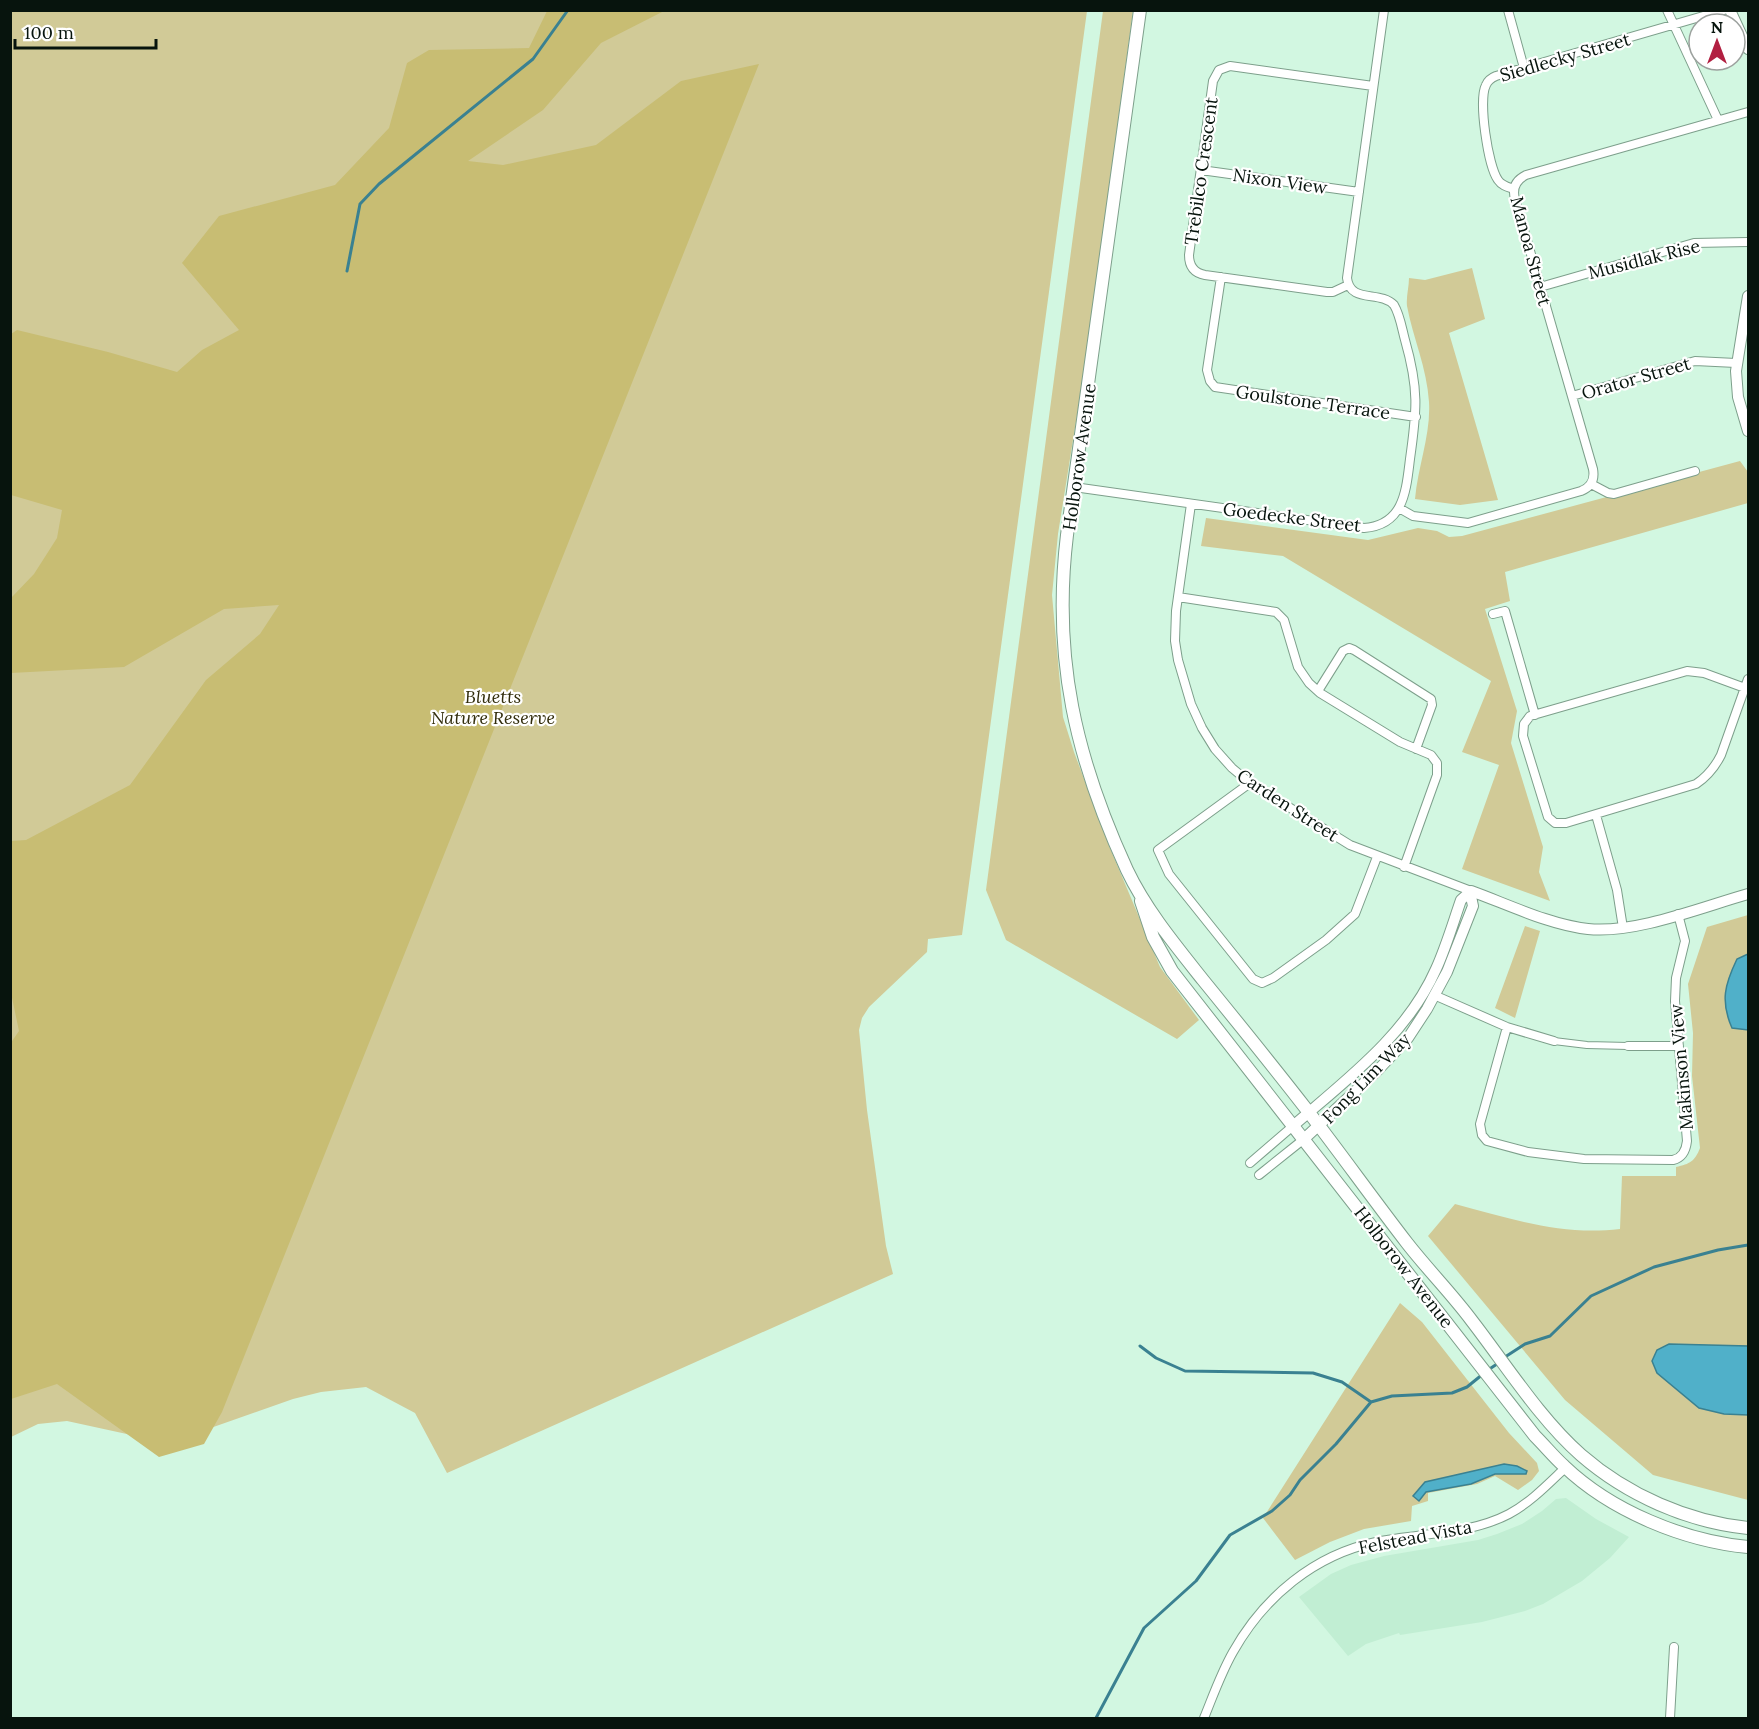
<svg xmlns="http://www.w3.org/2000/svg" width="1759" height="1729" font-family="Lora,serif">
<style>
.built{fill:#c1eed3}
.green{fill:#d1ca97}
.forest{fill:#c8bd73}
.water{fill:#50b0c9;stroke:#3a8191;stroke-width:1.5}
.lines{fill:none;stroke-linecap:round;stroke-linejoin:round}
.stream{stroke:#3a8191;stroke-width:3}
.pedestrian-casing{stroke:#7d9f8b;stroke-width:8}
.minor-casing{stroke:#7d9f8b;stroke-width:10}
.tertiary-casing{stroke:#7d9f8b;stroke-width:12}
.secondary-casing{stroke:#7d9f8b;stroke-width:14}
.pedestrian{stroke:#fff;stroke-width:6}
.minor{stroke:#fff;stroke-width:8}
.tertiary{stroke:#fff;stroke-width:10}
.secondary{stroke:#fff;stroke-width:12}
.labels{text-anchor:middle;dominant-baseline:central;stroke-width:4.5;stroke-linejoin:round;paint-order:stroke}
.street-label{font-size:18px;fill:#07140d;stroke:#fff}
.park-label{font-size:18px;font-style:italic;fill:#312c0b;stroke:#fff}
</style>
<rect width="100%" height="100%" fill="#d2f7e1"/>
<!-- built -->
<path class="built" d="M1566,1498L1596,1519L1629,1537L1610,1558L1582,1581L1543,1604L1525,1611L1482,1622L1400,1635L1399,1633L1366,1644L1348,1656L1299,1597L1331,1574L1351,1565L1384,1556L1478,1540L1497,1534L1522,1524L1542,1511L1556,1499Z"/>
<!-- green -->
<path class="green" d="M11,11H1087L962,935L928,939L927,952L869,1007L862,1018L859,1030L867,1110L886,1246L893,1274L447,1473L415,1413L366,1387L321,1392L293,1399L168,1443L67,1421L38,1424L11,1437Z
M1103,11H1133L1084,371L1058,534L1052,595L1063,717L1074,752L1110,848L1160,967L1199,1020L1177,1039L1006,940L986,890Z
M1472,268L1485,319L1449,333L1498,500L1460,505L1415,499C1418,466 1431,434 1429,402C1427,368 1413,338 1407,306C1406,297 1409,287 1409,278L1425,280Z
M1740,461L1748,472V503L1505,572L1510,601L1485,609L1517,711L1511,743L1543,847L1539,872L1550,901L1462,869L1499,765L1462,752L1491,681L1283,556L1201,546L1206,518L1368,540L1418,528L1437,531L1449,537L1462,536Z
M1748,915V1500L1653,1475L1565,1400L1428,1236L1455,1204C1512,1219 1561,1236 1620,1229L1622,1176H1676V1167C1690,1164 1695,1161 1700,1148L1692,1076L1693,1033L1688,984L1707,927Z
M1525,926L1540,931L1515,1018L1495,1008Z
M1400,1303L1422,1322L1509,1433L1537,1463L1539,1471L1532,1480L1518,1490L1495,1476L1477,1484L1428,1493V1501L1412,1506L1411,1521L1364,1529L1330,1542L1295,1560L1263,1518Z"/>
<!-- forest -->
<path class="forest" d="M547,11H664L601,43L543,110L468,161L503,165L596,145L681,81L759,64L222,1412L204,1444L159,1457L57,1384L11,1399L10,1044L19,1031L10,988L11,841L26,840L130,785L206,680L260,634L279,605L224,609L124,667L11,673V598L34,574L57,538L62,510L11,495V334L17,330L108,352L177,372L202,350L239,330L182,263L219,216L335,185L389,128L407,63L429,50L529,48Z"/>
<!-- water -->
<path class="water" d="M1748,954V1030L1732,1028C1720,1001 1725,984 1737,959Z
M1669,1344L1748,1346V1415L1724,1414L1699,1408L1657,1373L1652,1361L1657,1350Z
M1504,1464L1517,1466L1527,1471L1526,1474H1495L1471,1484L1426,1492L1419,1501L1413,1496L1425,1482Z"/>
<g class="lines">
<!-- stream -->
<path class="stream" d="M347,271L360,204L379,184L533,59L568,10
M1140,1346L1156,1358L1185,1371L1313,1373L1342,1382L1371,1402
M1505,1357L1525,1344L1550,1336L1591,1296L1654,1267L1718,1250L1748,1245
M1488,1370L1500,1362
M1096,1718L1144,1628L1196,1581L1230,1535L1272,1511L1290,1495L1300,1480L1336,1444L1371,1402L1392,1396L1452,1393L1467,1387L1483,1374"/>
<!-- pedestrian casing -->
<g class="pedestrian-casing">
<path id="pedestrian" d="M1554,1041L1587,1045L1628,1046"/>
</g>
<!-- minor casing -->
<g class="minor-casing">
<path id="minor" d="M1508,10L1524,68
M1667,10L1718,120
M1201,170L1359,192
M1514,189C1508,187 1502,186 1498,180C1488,166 1478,100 1486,85C1488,80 1491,78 1496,76L1724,10
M1221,277L1207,370L1210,381L1215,387L1416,417
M1348,285L1333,292H1327L1205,275C1194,273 1189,266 1189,255L1213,81L1219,70L1230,66L1373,86
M1540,287L1694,243L1748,242
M1572,396L1695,361L1736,363
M1591,484L1608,493L1614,494L1695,471
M1074,487L1364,528C1404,525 1406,491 1410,459C1417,410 1419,389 1405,340C1402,329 1400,315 1394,305C1380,290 1350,304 1347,278L1384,10
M1191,504L1176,611L1175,641L1178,660L1191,704L1202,728L1215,749L1232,768L1250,783L1350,845L1471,891
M1399,508L1413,516L1468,523L1581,491C1591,487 1595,480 1593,469L1515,199C1512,188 1516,180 1526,175L1748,112
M1178,597L1276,612L1284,620L1298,667L1309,683L1320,693L1400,742L1431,755L1437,763V775L1404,867
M1493,614L1505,611L1535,715
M1745,688L1704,673L1687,671L1530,716L1524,724L1523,736L1548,817L1555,823H1566L1696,784C1708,776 1715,767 1721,755L1748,679
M1318,691L1343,651L1349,648L1354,650L1431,699L1432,705L1416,749
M1250,783L1158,850L1169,874L1253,979L1262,983L1273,978L1326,940L1355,914L1377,857
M1596,815L1617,890L1623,928
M1434,995L1507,1027L1554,1041
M1507,1027L1480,1124L1482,1135L1487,1141L1528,1152L1584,1159L1673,1160C1682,1158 1686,1150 1687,1141L1675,1001L1676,978L1685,941L1678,914
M1628,1046H1679
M1250,1163L1293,1126
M1259,1175L1304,1139
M1204,1718C1213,1696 1221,1673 1233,1652C1264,1597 1314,1555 1376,1542C1419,1533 1469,1535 1509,1514C1531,1502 1548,1484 1565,1468
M1670,1718L1674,1647"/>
</g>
<!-- tertiary casing -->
<g class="tertiary-casing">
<path id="tertiary" d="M1730,10L1748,49
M1748,296L1736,371L1738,397L1748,431
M1471,891C1507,904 1550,925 1588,929C1635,934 1702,907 1748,894
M1293,1126C1346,1080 1407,1035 1436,969C1446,947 1453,923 1461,900L1470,892L1473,906L1447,972L1427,1009L1408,1038L1379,1069L1304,1139"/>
</g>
<!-- secondary casing -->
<g class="secondary-casing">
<path id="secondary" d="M1140,10L1067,535C1052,658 1076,759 1127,870C1146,910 1176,946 1203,980C1238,1023 1273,1066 1307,1110C1341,1154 1373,1199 1407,1243C1428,1270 1452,1294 1472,1321C1506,1365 1540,1419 1581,1455C1627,1495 1688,1522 1748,1528
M1141,901L1153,937L1172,971L1535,1436C1545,1446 1554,1457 1564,1466C1611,1511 1684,1541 1748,1547"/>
</g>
<!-- pedestrian -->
<use href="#pedestrian" class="pedestrian"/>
<!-- minor -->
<use href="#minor" class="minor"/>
<!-- tertiary -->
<use href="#tertiary" class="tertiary"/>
<!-- secondary -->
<use href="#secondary" class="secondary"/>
</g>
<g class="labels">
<!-- street labels -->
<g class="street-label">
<text transform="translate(1565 57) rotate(-16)">Siedlecky Street</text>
<text transform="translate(1201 171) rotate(-82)">Trebilco Crescent</text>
<text transform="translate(1280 181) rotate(8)">Nixon View</text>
<text transform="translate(1531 251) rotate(75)">Manoa Street</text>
<text transform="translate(1644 259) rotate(-14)">Musidlak Rise</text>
<text transform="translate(1636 378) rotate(-16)">Orator Street</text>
<text transform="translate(1313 402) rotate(8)">Goulstone Terrace</text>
<text transform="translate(1079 457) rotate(-82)">Holborow Avenue</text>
<text transform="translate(1292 517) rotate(7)">Goedecke Street</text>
<text transform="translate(1288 805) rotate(33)">Carden Street</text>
<text transform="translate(1681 1067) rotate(-95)">Makinson View</text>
<text transform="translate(1366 1078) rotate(-46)">Fong Lim Way</text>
<text transform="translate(1404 1267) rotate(52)">Holborow Avenue</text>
<text transform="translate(1415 1537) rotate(-11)">Felstead Vista</text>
</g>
<!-- park labels -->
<g class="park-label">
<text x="493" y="696">Bluetts<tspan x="493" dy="21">Nature Reserve</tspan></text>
</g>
</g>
<!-- border -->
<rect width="1759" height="1729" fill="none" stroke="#07140d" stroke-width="24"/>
<!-- north arrow -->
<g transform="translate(1717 42)"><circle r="28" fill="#ffffff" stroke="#9ca19e" stroke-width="1.5"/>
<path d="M0-4.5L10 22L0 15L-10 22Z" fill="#b21f41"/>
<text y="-9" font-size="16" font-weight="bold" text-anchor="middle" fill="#07140d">N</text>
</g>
<!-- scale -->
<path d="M15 39v9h141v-9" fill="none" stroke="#07140d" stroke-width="3"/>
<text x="24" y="39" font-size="18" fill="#07140d" stroke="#ffffff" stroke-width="4.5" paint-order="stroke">100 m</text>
</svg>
